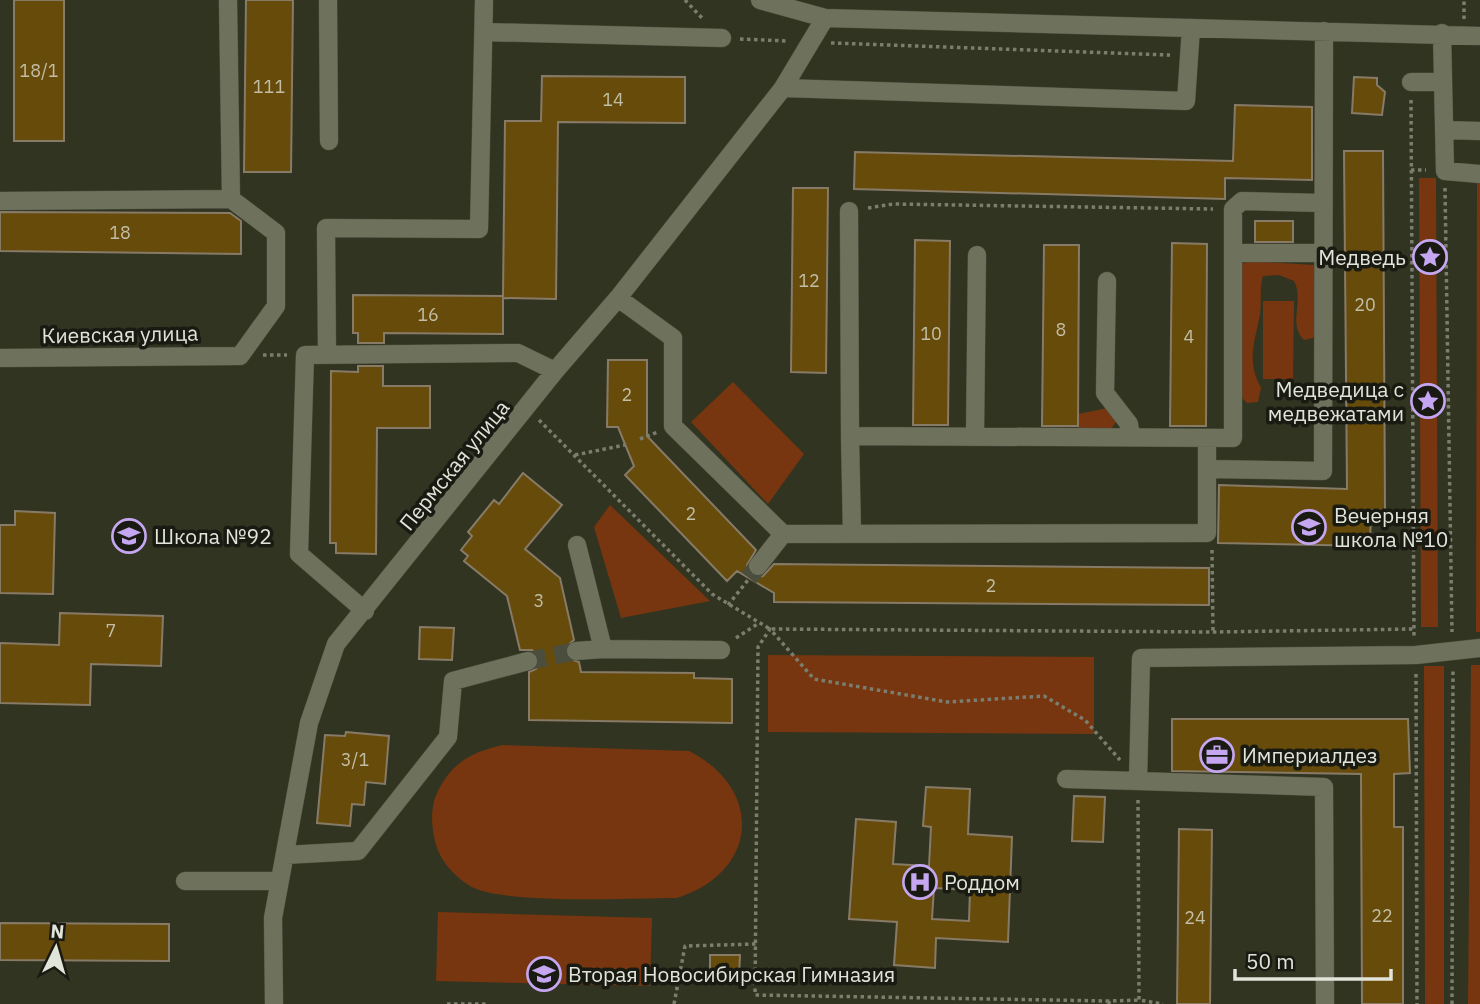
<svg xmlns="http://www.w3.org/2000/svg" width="1480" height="1004" font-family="'IBM Plex Sans',sans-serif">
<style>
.green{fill:#77360f}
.building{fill:#674b0b;stroke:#877b67;stroke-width:2;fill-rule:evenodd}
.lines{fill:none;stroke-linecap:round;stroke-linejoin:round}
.minor-tunnel{stroke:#4b4e3c;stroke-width:18;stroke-dasharray:18 9;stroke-linecap:butt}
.minor-casing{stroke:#4d4f3f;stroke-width:19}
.path{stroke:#7b7e6e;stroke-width:3.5;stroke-dasharray:3.5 3.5;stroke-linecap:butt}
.minor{stroke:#6e725d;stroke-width:18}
.labels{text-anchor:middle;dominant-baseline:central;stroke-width:7;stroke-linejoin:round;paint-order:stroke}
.number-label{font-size:18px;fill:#c2bea5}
.poi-label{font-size:21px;fill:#e1e4d8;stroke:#191b12;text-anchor:start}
.street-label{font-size:21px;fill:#e1e4d8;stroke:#191b12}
</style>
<rect width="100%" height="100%" fill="#313421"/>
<!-- green -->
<path class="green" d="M1419,178H1436L1438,627H1421Z
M1477,183H1480V632H1476Z
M1250,261L1314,265L1317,330L1313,338L1304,340C1287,323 1305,301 1294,281L1279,275L1263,276C1259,289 1262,301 1260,314C1255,342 1246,361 1261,388L1258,402L1247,403L1240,396V264Z
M1263,301H1294L1293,379H1263Z
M733,382L804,454L768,504L691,422Z
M1108,408L1115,412L1116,422L1111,429L1078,430V414Z
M610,505L710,601L621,618L594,527Z
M768,655L1094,657V734L768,732Z
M1471,665H1480V1004H1468Z
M1424,666H1444V1004H1425Z
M503,745L689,751C764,789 759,872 677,898C634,898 502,905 470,886C455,877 441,862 436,845C432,829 430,814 435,798C448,765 470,752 503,745Z
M438,912L652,918L650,986L436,981Z"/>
<!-- building -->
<path class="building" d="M14,0H64V141H14Z
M246,0H293L291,172H244Z
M542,76L685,77V123L558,122L556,299L503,298V334L384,333V343H358V333H353V295L503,296L505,121H541Z
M1354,77L1377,78V85L1385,92L1382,115L1352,113Z
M1235,105L1312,107V180L1225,178V199L854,189L855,152L1233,161Z
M1344,151H1383L1385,510H1371L1370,546L1218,543L1219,485L1347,489Z
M793,188H828L826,373L791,372Z
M0,212L230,213L241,221V254L0,251Z
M1255,221H1293V242H1255Z
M915,240L950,241L948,425H913Z
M1172,243L1207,244L1206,426H1170Z
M1044,245H1079L1078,426H1042Z
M608,360H647V436L756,550L747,565L751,574L756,577L763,576L774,564L1209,568V605L774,602V593L737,571L727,581L625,475L634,466L618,427H607Z
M358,366H383V386H430V428H377L376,554L336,553V543H330L331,371L358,372Z
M523,473L562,505L525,549L560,578L574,640L566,647L567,658L579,662L581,672L694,673V678L732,679V723L529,720V672L536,669L539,657L532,650H520L507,596L464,561L468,556L461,550L472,536L468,532L494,500L499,504Z
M15,511L55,513L53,594L0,593V525H15Z
M60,613L163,616L161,666L91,664L90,705L0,703V643L59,645Z
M420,627L454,628L452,660L419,659Z
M1172,719H1408L1410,773L1394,774V827H1403V1004H1362L1361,774L1172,771Z
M346,732L389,736L385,784L366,782L364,805L352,804L350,826L317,823L325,735L345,736Z
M926,787L970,789L968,834L1012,837L1008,942L936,938L935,968L894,965L897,922L849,919L856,819L896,822L893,864L929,866L931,827L923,826ZM934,888L970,890L969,921L932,919Z
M1074,796L1105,797L1103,842L1072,841Z
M1179,829L1212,830L1210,1004H1177Z
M0,923L169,924V961L0,960Z
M710,955H740L739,976H710Z"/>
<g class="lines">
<!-- minor-tunnel -->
<path class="minor-tunnel" d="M749,578L758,566
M528,661L576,651"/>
<!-- minor casing -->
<g class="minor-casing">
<path id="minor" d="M228,0L231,199
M328,0L329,141
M760,0L825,18L1480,36
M484,32L722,38
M1442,33L1445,171L1480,174
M1411,82H1443
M783,88L1186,101L1191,28
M1444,130L1480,131
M0,201L231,199L276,233V306L240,356L0,358
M849,211L850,436
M1233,253H1323
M1107,281L1105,393L1129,424L1131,437
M618,298L673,338V426L783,534L1207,533V438
M327,355L326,228L479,229L484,0
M975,437L977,255
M1207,469L1323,471L1324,31
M852,534L850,436L1233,438V209L1242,201L1323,203
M577,545L603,649L721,650
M758,566L783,534
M365,611L299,554L305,355L518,353L555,371
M576,651L603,649
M1066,779L1138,781L1141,658L1416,655L1480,648
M1138,781L1324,787L1325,1004
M285,855L358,851L448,737L453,681L528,661
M185,881H280
M274,1004L273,918L309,723L336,644L555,371L618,298L783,88L825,18"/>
</g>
<!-- path -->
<path class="path" d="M685,0L702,18
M1464,19V0
M740,39L788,41
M831,43L1170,55
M1411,100L1414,638
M1411,170H1426
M1445,188L1452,632
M868,208L893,204L1213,209
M263,355H287
M539,420L712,594L770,629L1213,632L1413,629
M640,439L658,432
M575,455L625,445
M1212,550L1213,632
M728,605L748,580
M736,638L759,623
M1416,674L1417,1004
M1138,800L1139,1000L1163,1004
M1109,1001L755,995L758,647L770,629L814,679L947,702L1044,696L1085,720L1120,760
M447,1004H489
M674,1004L685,946L756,944
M1109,1004V1001L1139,1000
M1452,1004L1453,668"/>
<!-- minor -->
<use href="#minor" class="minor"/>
</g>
<!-- icons -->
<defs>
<g id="sight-ring" transform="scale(1.75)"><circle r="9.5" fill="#191b12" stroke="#c5a6f0" stroke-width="1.5"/><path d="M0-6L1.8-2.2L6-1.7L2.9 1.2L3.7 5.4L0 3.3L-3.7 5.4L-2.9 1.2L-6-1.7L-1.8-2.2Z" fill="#c5a6f0"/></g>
<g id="school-ring" transform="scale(1.75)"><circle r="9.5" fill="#191b12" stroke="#c5a6f0" stroke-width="1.5"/><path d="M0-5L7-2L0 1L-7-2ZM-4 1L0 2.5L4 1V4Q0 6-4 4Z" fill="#c5a6f0"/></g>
<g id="office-ring" transform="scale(1.75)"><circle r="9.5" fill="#191b12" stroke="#c5a6f0" stroke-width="1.5"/><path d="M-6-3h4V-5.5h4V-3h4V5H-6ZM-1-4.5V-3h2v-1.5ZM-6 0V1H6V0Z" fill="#c5a6f0"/></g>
<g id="hospital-ring" transform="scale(1.75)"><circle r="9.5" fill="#191b12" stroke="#c5a6f0" stroke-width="1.5"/><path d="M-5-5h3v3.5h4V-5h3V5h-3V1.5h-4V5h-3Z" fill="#c5a6f0"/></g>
</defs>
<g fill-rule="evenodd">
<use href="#sight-ring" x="1430" y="257"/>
<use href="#sight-ring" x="1428" y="401"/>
<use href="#school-ring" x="1309" y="527"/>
<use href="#school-ring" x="129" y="536"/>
<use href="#office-ring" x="1217" y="755"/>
<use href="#hospital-ring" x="920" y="882"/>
<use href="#school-ring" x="544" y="974"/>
</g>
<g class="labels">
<!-- number labels -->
<g class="number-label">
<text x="39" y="70">18/1</text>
<text x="269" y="86">111</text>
<text x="613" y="99">14</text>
<text x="120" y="232">18</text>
<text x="809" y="280">12</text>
<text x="1365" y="304">20</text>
<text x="428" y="314">16</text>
<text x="1061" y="329">8</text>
<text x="931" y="333">10</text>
<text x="1189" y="336">4</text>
<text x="627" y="394">2</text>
<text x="691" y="513">2</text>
<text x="991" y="585">2</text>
<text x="539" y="600">3</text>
<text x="111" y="630">7</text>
<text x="355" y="759">3/1</text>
<text x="1382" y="915">22</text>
<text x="1195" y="917">24</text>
</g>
<!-- poi labels -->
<g class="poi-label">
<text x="1406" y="257" text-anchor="end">Медведь</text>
<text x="1404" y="389" text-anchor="end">Медведица с<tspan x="1404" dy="24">медвежатами</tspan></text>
<text x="1334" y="515">Вечерняя<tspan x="1334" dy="24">школа №10</tspan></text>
<text x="154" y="536">Школа №92</text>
<text x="1242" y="755">Империалдез</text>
<text x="944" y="882">Роддом</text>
<text x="568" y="974">Вторая Новосибирская Гимназия</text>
</g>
<!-- street labels -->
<g class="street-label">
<text transform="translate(120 334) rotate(-1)">Киевская улица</text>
<text transform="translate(454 465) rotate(-51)">Пермская улица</text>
</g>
</g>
<!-- north arrow -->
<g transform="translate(56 948) rotate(5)" stroke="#191b12" stroke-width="5" paint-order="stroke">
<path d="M0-5L12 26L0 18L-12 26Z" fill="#e1e4d8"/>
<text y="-10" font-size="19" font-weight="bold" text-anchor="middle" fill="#e1e4d8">N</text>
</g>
<!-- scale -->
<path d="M1235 969v10h156v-10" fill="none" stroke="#e1e4d8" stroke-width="3.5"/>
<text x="1246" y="969" font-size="21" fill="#e1e4d8" stroke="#191b12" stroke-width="5" paint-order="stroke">50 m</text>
</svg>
